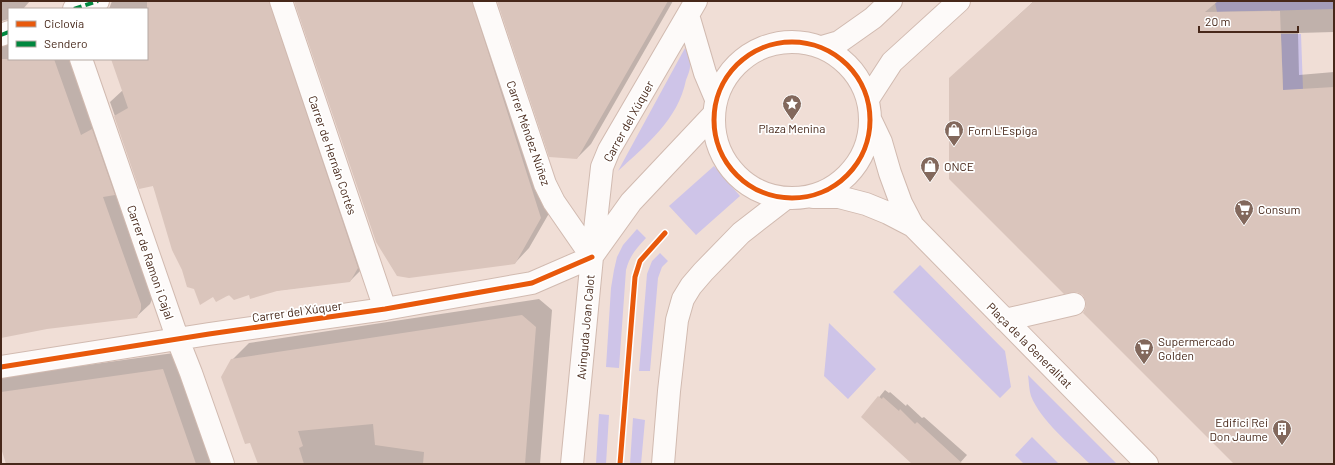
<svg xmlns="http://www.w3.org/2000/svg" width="1335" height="465" font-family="Barlow,sans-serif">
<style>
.green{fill:#cec4e8}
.shadow{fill:#0003}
.building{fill:#dac5bc}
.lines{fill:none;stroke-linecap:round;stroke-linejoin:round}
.minor-casing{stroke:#d1bab0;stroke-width:24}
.minor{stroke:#fdfaf9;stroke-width:22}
.quiet{stroke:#00873e;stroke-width:4;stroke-dasharray:8 4;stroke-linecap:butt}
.cycleway-casing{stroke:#fff;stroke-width:8}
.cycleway{stroke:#e8590c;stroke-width:5}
.labels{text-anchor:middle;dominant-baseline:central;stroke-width:3.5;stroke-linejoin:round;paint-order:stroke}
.street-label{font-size:12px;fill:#47281a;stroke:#fff}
.poi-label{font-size:12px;fill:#47281a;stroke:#fff;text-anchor:start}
</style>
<rect width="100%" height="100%" fill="#f0ded6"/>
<!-- green -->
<path class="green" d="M1218,1H1334V9L1217,12L1215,3Z
M1281,34H1301L1303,89L1294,90L1285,142Z
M685,48C687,52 690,58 690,63C691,68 688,75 686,80C678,120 646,145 618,171Z
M714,166L740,196L696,235L669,206Z
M637,229L646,238C636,249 630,255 626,270L619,368L606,367L611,288L614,270L617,257L623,245Z
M660,253L668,261L662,267L658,278L650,371H639L647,274L652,261Z
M920,265L1005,351L1011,387L1000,398L893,292Z
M829,323L876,369L848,399L824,376Z
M1028,375L1117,464H1090C1071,445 1041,421 1031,396C1029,390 1029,382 1028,375Z
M599,414L609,415L606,464H596Z
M633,418L645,420L641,464H630Z
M1032,437L1059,464H1024L1015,455Z"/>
<!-- shadow -->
<path class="shadow" d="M1,1H30L23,9H9V19L2,21V26L9,33V59H71L154,295L150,304L136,317L47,328L1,337Z
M112,1H286L364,267L350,281L250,294L214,296L195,289L183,270L153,185L140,188L110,102L123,90L113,59H147V9H109Z
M295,1H489L555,203L529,248L515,263Z
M498,1H673L591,144L577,158Z
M1034,1H1334V32L1298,33L1299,75L1334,72V464H1236L1087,308V301L950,79Z
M539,299L552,310L540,464H259L232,360L249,343Z
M181,352L219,464H7L1,445V377Z
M885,390L889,393L890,392L906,406L907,404L922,418L924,417L967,455L959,464H917L863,417Z"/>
<!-- building -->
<path class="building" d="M147,1H269L358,268L350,282L277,291L250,299L249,295L234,300L229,295L216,302L213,297L200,305L194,289L187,287L182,270L172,250L153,186L139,189L114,116L128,108L111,59H147Z
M294,1H472L541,218L515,264L409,278L397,276L376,242Z
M497,1H668L577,159L549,157Z
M1034,1H1218L1205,12L1280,11L1283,90L1334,87V464H1234L1083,313L1086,307V302L1083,295L1077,292L1064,294L949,179V78Z
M1,59H54L81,135L92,129L115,195L103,197L141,304V309L137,318L47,329L1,338Z
M522,315L536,327L525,464H423L424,452L375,445L373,424L298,431L303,446L299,448L304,464H258L250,443L245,444L221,377L231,359Z
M163,369L196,464H6L1,448V392Z
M878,396L882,399L883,397L899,411L900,409L915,424L917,422L963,464H912L861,417Z"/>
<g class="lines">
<!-- minor casing -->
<g class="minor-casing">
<path id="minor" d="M281,1L385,309
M484,1L545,184L554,202L592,257
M74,9L98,1
M688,15L705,73L716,99
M1,35L9,32
M714 120a78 78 0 1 1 156 0a78 78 0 1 1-156 0Z
M822,47L839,42L873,18L891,1
M81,59L178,340L191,373L223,464
M868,99L892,62L959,1
M813,197H839L866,204L888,213L913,226L901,203L890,173L881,142L871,121
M913,226L1147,464
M593,255L631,202L713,115
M1005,320L1074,304
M1,367L209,334L385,309L532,283L592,257
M572,464L592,257L602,167L609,150L696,1
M663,464L669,391L677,320L683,299L691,286L703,272L741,233L786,198"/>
</g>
<!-- minor -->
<use href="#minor" class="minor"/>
<!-- quiet -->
<path class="quiet" d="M74,9L98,1
M1,35L9,32"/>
<!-- cycleway casing -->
<g class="cycleway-casing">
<path id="cycleway" d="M714 120a78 78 0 1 1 156 0a78 78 0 1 1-156 0Z
M1,367L209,334L385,309L532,283L592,257
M620,464L635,277L640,261L665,233"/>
</g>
<!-- cycleway -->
<use href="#cycleway" class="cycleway"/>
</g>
<!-- icons -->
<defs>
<g id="sight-pin" transform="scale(1)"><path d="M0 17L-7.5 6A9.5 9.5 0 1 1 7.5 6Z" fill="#82685c" stroke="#fff"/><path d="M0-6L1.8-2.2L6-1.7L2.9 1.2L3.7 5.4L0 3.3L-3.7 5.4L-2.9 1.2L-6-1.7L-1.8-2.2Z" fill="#fff"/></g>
<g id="shop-pin" transform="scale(1)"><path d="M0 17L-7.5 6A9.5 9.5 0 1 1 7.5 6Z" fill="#82685c" stroke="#fff"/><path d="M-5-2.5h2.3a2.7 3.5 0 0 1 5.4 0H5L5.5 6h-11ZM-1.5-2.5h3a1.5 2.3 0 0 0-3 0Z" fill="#fff"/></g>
<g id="supermarket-pin" transform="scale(1)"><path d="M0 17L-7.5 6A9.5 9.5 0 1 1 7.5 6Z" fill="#82685c" stroke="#fff"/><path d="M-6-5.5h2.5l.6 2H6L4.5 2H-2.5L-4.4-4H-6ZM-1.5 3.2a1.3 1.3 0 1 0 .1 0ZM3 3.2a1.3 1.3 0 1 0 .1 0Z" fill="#fff"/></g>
<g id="building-pin" transform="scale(1)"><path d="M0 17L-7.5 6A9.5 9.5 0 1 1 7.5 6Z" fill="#82685c" stroke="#fff"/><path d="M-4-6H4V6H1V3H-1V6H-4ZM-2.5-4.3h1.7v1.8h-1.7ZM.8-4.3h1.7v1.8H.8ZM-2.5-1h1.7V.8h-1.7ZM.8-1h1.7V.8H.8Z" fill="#fff"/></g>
</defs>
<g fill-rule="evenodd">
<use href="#sight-pin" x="792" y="104"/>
<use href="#shop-pin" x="954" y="130"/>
<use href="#shop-pin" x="930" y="166"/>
<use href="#supermarket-pin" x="1244" y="209"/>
<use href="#supermarket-pin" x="1144" y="348"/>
<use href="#building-pin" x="1282" y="429"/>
</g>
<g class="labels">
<!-- street labels -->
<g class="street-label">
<text transform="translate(628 121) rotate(-61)">Carrer del Xúquer</text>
<text transform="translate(529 133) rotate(71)">Carrer Méndez Núñez</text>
<text transform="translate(333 155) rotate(71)">Carrer de Hernán Cortés</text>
<text transform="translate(151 262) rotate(71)">Carrer de Ramon i Cajal</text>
<text transform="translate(297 311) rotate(-8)">Carrer del Xúquer</text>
<text transform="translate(585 327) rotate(-85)">Avinguda Joan Calot</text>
<text transform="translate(1030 345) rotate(45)">Plaça de la Generalitat</text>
</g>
<!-- poi labels -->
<g class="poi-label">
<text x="792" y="128" text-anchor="middle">Plaza Menina</text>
<text x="968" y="130">Forn L'Espiga</text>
<text x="944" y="166">ONCE</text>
<text x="1258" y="209">Consum</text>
<text x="1158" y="341">Supermercado<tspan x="1158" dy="14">Golden</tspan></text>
<text x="1268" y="422" text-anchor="end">Edifici Rei<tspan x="1268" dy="14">Don Jaume</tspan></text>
</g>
</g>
<!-- border -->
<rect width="1335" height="465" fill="none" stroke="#47281a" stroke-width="4"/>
<!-- legend -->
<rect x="8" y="8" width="140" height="52" fill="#ffffff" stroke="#b5a9a3"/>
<rect x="16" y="21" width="20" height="6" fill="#e8590c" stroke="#b5a9a3"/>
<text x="44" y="28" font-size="12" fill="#47281a">Ciclovía</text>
<rect x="16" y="41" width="20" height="6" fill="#00873e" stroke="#b5a9a3"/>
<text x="44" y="48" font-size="12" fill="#47281a">Sendero</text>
<!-- scale -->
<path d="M1199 26v6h99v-6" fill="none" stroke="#47281a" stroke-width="2"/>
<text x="1205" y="26" font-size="12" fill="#47281a" stroke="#ffffff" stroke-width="3" paint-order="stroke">20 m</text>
</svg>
